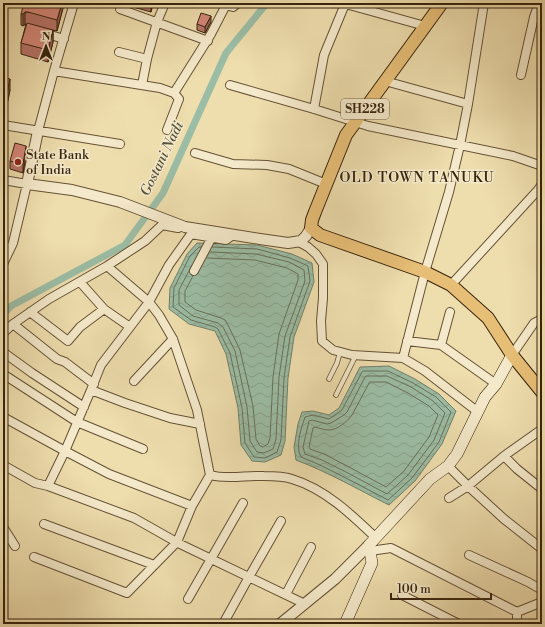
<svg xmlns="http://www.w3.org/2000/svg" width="545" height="627" font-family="'Libre Bodoni',serif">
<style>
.water{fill:url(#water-waves);stroke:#738068}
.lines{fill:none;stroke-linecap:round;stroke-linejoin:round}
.shore{stroke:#697059;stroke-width:1}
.canal{stroke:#9bbda5;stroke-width:7}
.service-casing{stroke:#655235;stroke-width:5.5}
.minor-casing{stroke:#655235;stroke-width:10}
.tertiary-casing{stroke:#655235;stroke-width:12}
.secondary-casing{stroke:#37240d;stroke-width:12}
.primary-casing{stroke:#37240d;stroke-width:14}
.service{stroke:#f4e9ca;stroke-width:4}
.minor{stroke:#f4e9ca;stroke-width:8}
.tertiary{stroke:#f4e9ca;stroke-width:10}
.secondary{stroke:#f4e9ca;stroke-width:11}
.primary{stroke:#e7be76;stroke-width:12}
.wall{fill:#b87469;stroke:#37240d}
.shaded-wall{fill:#965e55;stroke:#37240d}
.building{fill:#d6877a;stroke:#37240d}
.poi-dot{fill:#8f2418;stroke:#f4e9ca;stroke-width:1.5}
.labels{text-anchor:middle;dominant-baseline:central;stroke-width:3;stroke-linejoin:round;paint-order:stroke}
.shield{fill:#f4e9ca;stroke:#705f46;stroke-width:1}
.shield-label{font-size:12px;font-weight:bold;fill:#37240d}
.poi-label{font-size:13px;fill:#37240d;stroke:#f4e9ca;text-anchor:start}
.water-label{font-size:14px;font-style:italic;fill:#55523b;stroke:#f4e9ca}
.neighbourhood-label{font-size:14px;letter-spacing:1px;fill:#37240d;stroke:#f4e9ca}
</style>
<defs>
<pattern id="water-waves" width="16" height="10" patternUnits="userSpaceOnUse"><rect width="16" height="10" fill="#9bbda5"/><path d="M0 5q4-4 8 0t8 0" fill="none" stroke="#86a28d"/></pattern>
</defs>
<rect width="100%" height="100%" fill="#eeddad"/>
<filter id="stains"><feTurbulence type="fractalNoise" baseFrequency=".005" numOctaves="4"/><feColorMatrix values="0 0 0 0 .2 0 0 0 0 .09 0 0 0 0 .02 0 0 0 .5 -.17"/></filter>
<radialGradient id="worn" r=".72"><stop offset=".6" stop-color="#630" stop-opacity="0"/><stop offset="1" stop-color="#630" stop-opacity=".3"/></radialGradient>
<!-- water -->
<path class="water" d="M197,243L257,245L292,254L312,263L314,282L294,337L288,378L285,441L281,455L265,462L252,461L241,445L238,408L226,354L215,331L189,324L169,309L170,288L187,254Z
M389,366L415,379L439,394L456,411L442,444L415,481L389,505C357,489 330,473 296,460L294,447L298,424L302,412L313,411L329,415L339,408L360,367Z"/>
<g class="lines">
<!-- shore -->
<path class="shore" d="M201,247H199L190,256L174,288L173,307L191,320L215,327L218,329L230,353L242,408L245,443L254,457L265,458L277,452L281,440L284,378L290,337L310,281L308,266L290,258L257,249L212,247
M190,269L179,290V305L193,316L218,323L223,327L235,351L247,407L250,441L257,452L264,453L273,449L276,439L279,377L285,336L305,281L304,270L289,262L256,254L210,252
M193,276L185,291V302L196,310L221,318L225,320L228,325L240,350L253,406L256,439L260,446L263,447L268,444L270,438L273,377L279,334L298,280V274L287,268L255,260L207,258
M364,371H388L413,383L436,397L451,412L439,442L412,478L388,500L344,477L320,465L301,457C295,446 301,429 305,417L313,415L329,419L342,410L362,372Z
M367,376H387L411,387L433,401L445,413L434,440L408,475L387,494L346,472L322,460L305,454L303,447L309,421L312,420L327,424L331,423L344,415L347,412L365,377Z
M370,382H386L408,393L429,406L438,415L429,437L404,471L386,487L349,467L324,454L310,449L309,447L313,428L315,427C319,428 324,430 329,430C337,430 347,422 352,415Z"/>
<!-- canal -->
<path class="canal" d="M3,315L11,306L125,245L163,193L226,53L267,3"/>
<!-- service casing -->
<g class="service-casing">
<path id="service" d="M329,379L337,363L340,352
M336,395L356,355"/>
</g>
<!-- minor casing -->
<g class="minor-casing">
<path id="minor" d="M220,3L233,7L238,3
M342,3L425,26
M120,9L208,41
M44,33L64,39
M119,52L147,59
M54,71L160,88L174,93L211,34L226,5
M521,75L534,17L539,3
M385,81L468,104
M142,85L147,59L157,22L165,3
M230,85L314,109L368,126L513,156L542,166
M314,109L324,55L345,4
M3,125L120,144
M167,130L179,99L174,93
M38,131L54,71L74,3
M195,153L233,164L267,165L289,169L326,184
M3,180L27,184L13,243L3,264
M297,241L308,247L316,254L323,264V298L321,321L322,341L333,350L352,355L403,358L425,371L478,412
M194,271L212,237
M80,282L104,309L130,327
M451,285L538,190L542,184
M30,312L68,341L80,327L104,309
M13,324L57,359L65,362L94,384
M3,333L13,324L49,299L107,266L145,241L162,225L178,228
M407,341L441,345L496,384
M441,345L450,312
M3,352L32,373L84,407
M512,355L534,323L542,319
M403,358L425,272L449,192L460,145L468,104L484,3
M3,374L77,422L143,449
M134,381L173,339
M91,390L125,403L170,418L200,424
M3,417L65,451L109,474L192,506
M504,456L517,469L542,489
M3,465L35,483L48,486L134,518L180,544L305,604
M448,466L468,486L504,456L542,429
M210,475C228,480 246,475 264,476C273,476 283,476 292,479C325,489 351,514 376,538
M48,486L65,451L91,390L101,365L149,302L169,265L191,234L226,240L233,235
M449,498L468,486L504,519L542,549
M44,524L154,565
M3,527L15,546
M370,551L391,548L517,612
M469,555L528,582L542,590
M34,557L127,593L177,542L192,506L210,475L197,410L173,339L159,315L149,302L107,266
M286,594L311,547
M402,595L459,624
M188,599L243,503
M517,612L542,602
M223,624L249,577L281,521
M517,624V612"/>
</g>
<!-- tertiary casing -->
<g class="tertiary-casing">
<path id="tertiary" d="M38,131L27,184L72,190L120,202L185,227L260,239L288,243L301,241L306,236L311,228
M280,624L335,579L369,545"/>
</g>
<!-- secondary casing -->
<g class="secondary-casing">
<path id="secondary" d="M345,624L372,563L369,545L430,479L448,466L457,454L485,397L496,384L512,355"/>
</g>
<!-- primary casing -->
<g class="primary-casing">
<path id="primary" d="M442,3L346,135L315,212L312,220L311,228L320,235L425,272L451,285L488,318L512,355L542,392"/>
</g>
<!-- service -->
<use href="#service" class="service"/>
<!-- minor -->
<use href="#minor" class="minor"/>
<!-- tertiary -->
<use href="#tertiary" class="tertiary"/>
<!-- secondary -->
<use href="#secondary" class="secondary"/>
<!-- primary -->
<use href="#primary" class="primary"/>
</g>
<!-- wall -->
<path class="wall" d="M63,3V8L57,31L53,30V42L48,62L21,54V43L26,24L23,26L21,25V14Z
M126,3H153L151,12L126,5Z
M211,22L205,33L197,30V24Z
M3,77L10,90L5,114H3Z
M26,155L23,173L10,169V161Z"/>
<!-- shaded-wall -->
<path class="shaded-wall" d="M62,3H63V8L57,31V20Z
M151,3H153L151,12Z
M25,12V24L23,26V14Z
M211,16V22L205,33V27Z
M53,30V42L48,62V50Z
M10,79V90L5,114V103Z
M26,146V155L23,173V164Z"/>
<!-- building -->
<path class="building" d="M24,3H62L57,20L28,12H25L23,14H21Z
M201,13L211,16L205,27L197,24Z
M27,23L53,30L48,50L21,43Z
M3,77L10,79L5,103L3,102Z
M15,143L26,146L23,164L10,161Z"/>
<!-- markers -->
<circle class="poi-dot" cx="18" cy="162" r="4"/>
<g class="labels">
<!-- shield labels -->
<rect class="shield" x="341" y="99" width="48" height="20" rx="3"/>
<g class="shield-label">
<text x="365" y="109">SH228</text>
</g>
<!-- poi labels -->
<g class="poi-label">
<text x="26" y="155">State Bank<tspan x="26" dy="15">of India</tspan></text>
</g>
<!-- water labels -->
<g class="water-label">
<text transform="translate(162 159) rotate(-64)">Gostani Nadi</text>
</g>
<!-- neighbourhood labels -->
<g class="neighbourhood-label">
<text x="417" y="178">OLD TOWN TANUKU</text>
</g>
</g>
<!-- margin -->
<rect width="545" height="627" fill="none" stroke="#eeddad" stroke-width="16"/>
<rect x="4" y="4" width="537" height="619" fill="none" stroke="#37240d" stroke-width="2"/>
<rect x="8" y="8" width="529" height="611" fill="none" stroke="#37240d"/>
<!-- north arrow -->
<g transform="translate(46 46)" stroke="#f4e9ca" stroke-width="3" paint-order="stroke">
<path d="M0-3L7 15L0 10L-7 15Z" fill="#37240d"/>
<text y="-6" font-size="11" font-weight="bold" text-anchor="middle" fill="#37240d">N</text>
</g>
<!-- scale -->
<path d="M391 593v6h100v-6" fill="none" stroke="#37240d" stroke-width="2"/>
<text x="397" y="593" font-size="12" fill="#37240d" stroke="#f4e9ca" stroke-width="3" paint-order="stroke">100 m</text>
<rect width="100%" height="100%" filter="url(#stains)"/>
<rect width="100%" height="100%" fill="url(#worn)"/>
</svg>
